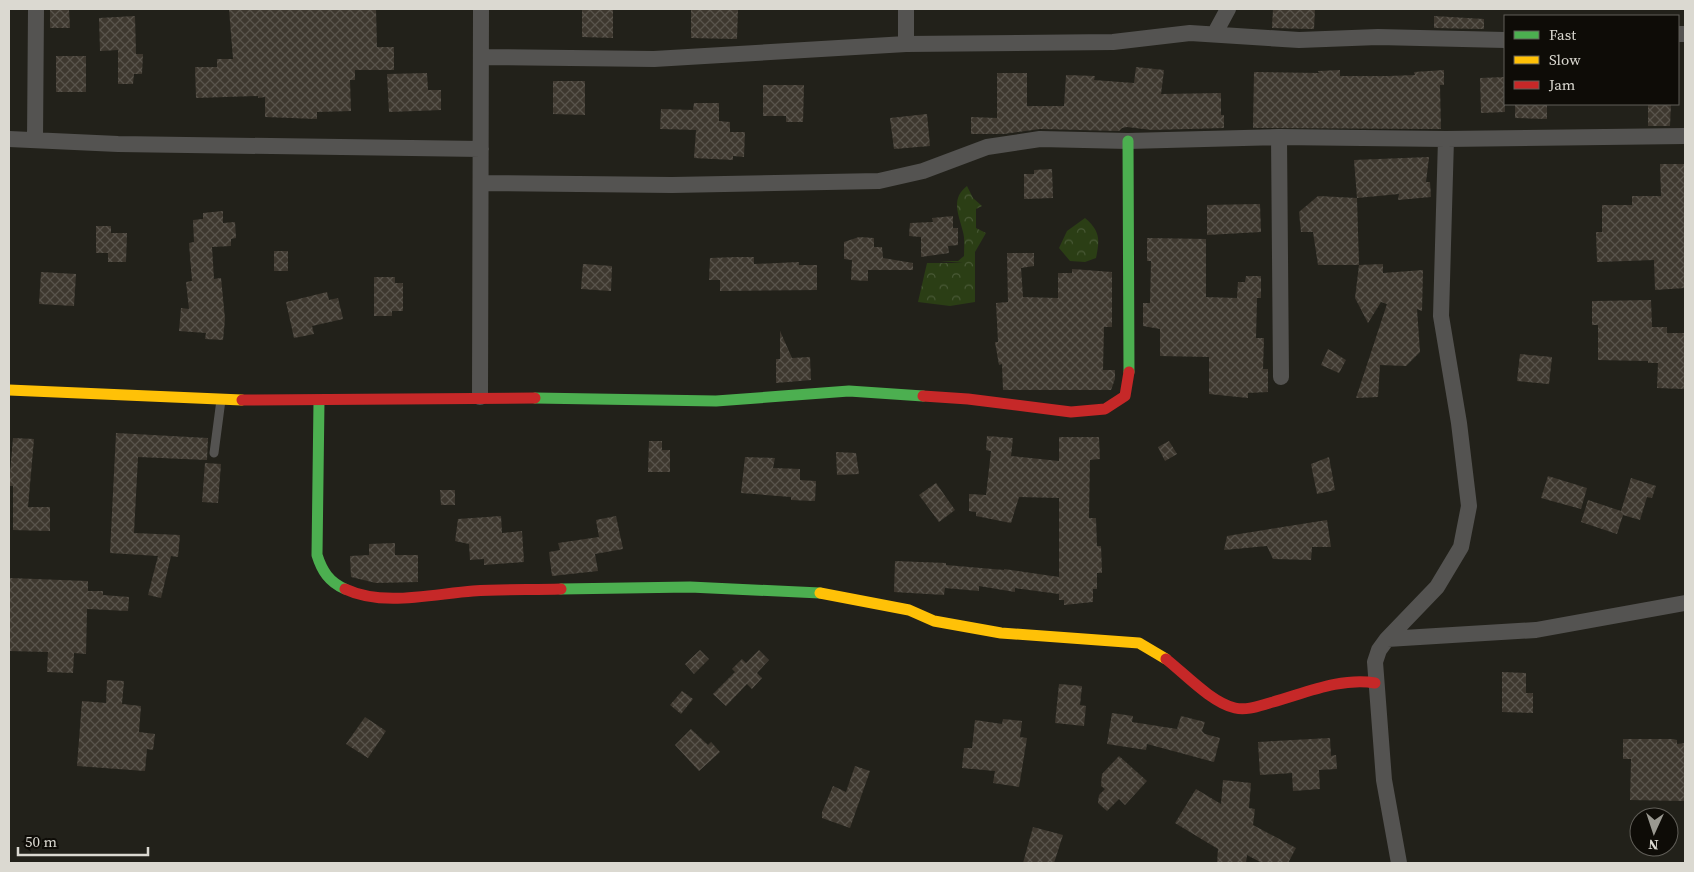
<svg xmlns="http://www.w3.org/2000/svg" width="1694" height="872" font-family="'Source Serif 4',serif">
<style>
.forest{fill:url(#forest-crowns)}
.building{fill:url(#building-cross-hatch)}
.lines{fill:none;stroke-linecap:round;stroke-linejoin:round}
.lane{stroke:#545351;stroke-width:9}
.street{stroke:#545351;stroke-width:16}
.fast{stroke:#4caf50;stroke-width:11}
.slow{stroke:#ffc107;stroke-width:11}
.jam{stroke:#c62828;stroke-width:11}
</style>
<defs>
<pattern id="forest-crowns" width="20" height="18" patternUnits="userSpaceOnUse" patternTransform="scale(1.25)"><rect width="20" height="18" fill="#2b3e15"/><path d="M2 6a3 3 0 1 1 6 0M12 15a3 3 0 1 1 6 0" fill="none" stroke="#495936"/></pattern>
<pattern id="building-cross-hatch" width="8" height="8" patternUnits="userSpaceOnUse" patternTransform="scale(1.25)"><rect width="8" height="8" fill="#3e382f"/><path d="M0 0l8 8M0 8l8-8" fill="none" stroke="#59544c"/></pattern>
</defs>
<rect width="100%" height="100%" fill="#22211a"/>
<!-- forest -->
<path class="forest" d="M967,186L973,198L982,206L976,209V228L986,233L975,252V302L950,306L918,302L927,263H963L940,261H958L964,256C964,248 965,239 963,232C959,215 950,199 967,186Z
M1085,218C1100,231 1100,239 1096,258L1085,262L1070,261L1059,248L1067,231Z"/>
<!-- building -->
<path class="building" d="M50,9H69L70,28H50Z
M229,9H376L377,47H394V70H355V80H350L351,111L317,112V119L265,117V97L258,98V96L196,98L195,67H217V59H233Z
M582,9H613V38L582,37Z
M691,9H738L737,39L691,38Z
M1273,9H1315L1314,29L1272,28Z
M135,16L136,54H143L142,74H134L133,84H118V50L100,51L99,18Z
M1434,16L1484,19V29L1434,28Z
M56,56H86V92H56Z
M1136,67L1164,70L1161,94L1221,93V115H1224V128L1152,130L1127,127L1122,128L1119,131L1040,129L1004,134H971V117L997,118V73H1027V106H1064L1066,75L1095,76L1094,80L1134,83Z
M1340,70V76H1389L1415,75L1414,72L1444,70V85H1440L1441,129L1253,128L1254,72L1319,73L1318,71Z
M427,73L428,90H441V110L389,112L387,74Z
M1505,77V112L1481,113L1480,78Z
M553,81H585V115L553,114Z
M763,85H804L803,122H786V116H763Z
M694,103H719V121L730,122V132H745L744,157L733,156V160L694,158L696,130L660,129L661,109L693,110Z
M1515,104H1547V119L1515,118Z
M1648,104H1671L1670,126H1648Z
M927,114L930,146L894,149L890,118Z
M1429,157L1426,182H1430L1431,197L1398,200L1399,194L1357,198L1354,160Z
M1660,164H1685V288L1655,290L1654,260L1597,262L1596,232H1602V205H1632V196H1661Z
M1052,169L1053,198L1024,199V174H1034V170Z
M1318,196L1357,198L1359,265H1318L1313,232H1301L1299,212Z
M1260,204L1261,232L1207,235V205Z
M223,211V223L235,222L236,238L231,239V246L212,247L214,279L221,278L225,319L223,340L205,339L206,333L179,331L181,308L189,309L186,282L192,281L189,243L194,242L193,220L203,219V213Z
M953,216V228H958V245L948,246L949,253L921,257V237L909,236L910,223L933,222L932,218Z
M96,226H111V233H127L126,262H108V253H96Z
M859,237L874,238V247H882L883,258L913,263V270H868V281L851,280L852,260L844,259V242Z
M1147,238L1206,239V297L1237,298L1238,282H1245L1246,276H1261V298H1257L1256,338H1264L1263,369H1268V392L1248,393V398L1209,394V357L1160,356V329L1143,326V303H1150L1151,261H1147Z
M274,251H288V271H274Z
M1007,253H1034V266L1021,268L1023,297L1058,298V273H1072V269L1112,272V327H1104L1103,370H1115V379L1111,390H1003L1002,364L999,365L995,342H998L996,303L1008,302Z
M736,257H754V264L799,262V265H817V290L720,291V280H709L710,258Z
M583,264L612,266L611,291L581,289Z
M1383,264V273L1423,270L1422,311L1417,309L1420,352L1406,366L1380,365L1378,397L1356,398L1387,304L1381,302L1368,323L1355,298L1359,265Z
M41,272L76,274L74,306L39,304Z
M374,277H395V283H403V311H392V316H374Z
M327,292L329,300L338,298L343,319L312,326L314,334L294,338L286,302Z
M1651,300L1652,327H1667V333H1685V389L1657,388L1658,363H1648V361L1598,360V325H1592V301Z
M780,331L792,358L810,357L811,380L776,383V359H780Z
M1328,349L1346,360L1339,373L1321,365Z
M1520,354L1552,357L1549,384L1517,381Z
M116,433L208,438L207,460L138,457L134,533L180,535L178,557L171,556L161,598L148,595L158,556L110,553Z
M987,436L1013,438L1011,456L1059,461V437H1099L1100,459L1090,460L1089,518H1096L1097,546H1101L1102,573H1097V589H1093V602L1064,605V600H1059V594L1015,588V592L979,586V591L945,588L944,595L894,592L895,561L946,563V565L1004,570V569L1059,577V498L1019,497L1011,523L976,516V512L969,511V494L986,495L991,451L986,450Z
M13,438L34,439L28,507H50V531L13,530V486H9Z
M649,441H662V450H670V472H648Z
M1169,441L1177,454L1165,461L1158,447Z
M836,452L856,453L859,474L837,475Z
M745,457L775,458L773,468L800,469V480L816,481L815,501L791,500V497L741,493Z
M1329,457L1335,490L1317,494L1311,464Z
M205,463L221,464L218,503L202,502Z
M1548,476L1587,488L1581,509L1541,498Z
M1631,478L1656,486L1652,498L1647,497L1640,520L1623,515L1617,534L1581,522L1588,500L1621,511Z
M936,483L955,510L939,522L919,495Z
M440,490H455V505H441Z
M501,516L502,533L522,531L524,562L484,565V559L470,560L469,544L455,541L458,519Z
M616,516L623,549L595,554L598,571L552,576L549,552L560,550L558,543L599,537L596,520Z
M1327,520L1331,547H1312L1311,560L1273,559L1267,546L1224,550L1227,536Z
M395,543V555H418V582L376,583L351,577L350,556L369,555V544Z
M9,578L88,581V591H103V595L129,597L128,611L87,609L86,654L74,653L73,673L47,672L48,652L9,651Z
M700,650L709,659L694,674L685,664Z
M759,650L769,660L757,673L762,678L752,689L747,684L726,706L713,694L735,672L732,669L742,659L746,663Z
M1502,672L1526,673V693H1533V713L1502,712Z
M107,680L124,681L122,704L141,706L139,732L155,734L153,750L147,749L145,771L77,766L82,701L106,703Z
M1059,684L1082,686L1080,705L1086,706L1084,726L1055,723Z
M682,691L693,699L681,714L670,705Z
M1112,713L1133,716L1132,722L1177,729L1181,716L1205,722L1202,731L1205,734L1220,738L1214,762L1147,744L1146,750L1107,744Z
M365,717L386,731L368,758L346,744Z
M1003,719L1022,721L1020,737L1027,738L1019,787L993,783L995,771L962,768L964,748H972L975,720L1002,724Z
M691,729L708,745L711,742L720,752L699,771L675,745Z
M1330,738L1331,756L1336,755L1337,769L1319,770L1320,789L1293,791L1292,773L1260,775L1258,742Z
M1623,739H1673L1677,740V744L1685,743V801L1630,800L1631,759H1623Z
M1119,756L1147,781L1125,805L1119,799L1107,811L1098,803L1099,795L1105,789L1101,786L1102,774Z
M855,766L870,771L850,828L822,818V812L833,786L846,792Z
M1223,780L1251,783L1249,808L1255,809L1253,825L1296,848L1288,863H1262L1247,855L1246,863H1217L1218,849L1175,823L1196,789L1221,804Z
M1033,827L1063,835L1054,863H1023Z"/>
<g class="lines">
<!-- lane -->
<path class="lane" d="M214,453L221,400"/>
<!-- street -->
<path class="street" d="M906,9V44
M1215,33L1228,9
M1678,34H1685
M481,57L654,59L906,44L1113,42L1190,33L1299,40L1378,37L1505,40
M1279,137L1281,377
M9,139L118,144L481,149
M35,140L36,9
M481,183L672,185L879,181L923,171L987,147L1040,139L1128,141L1279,137L1446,139L1685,136
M480,397L481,9
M1387,639L1536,630L1685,603
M1399,863L1384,780L1375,662L1379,650L1387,639L1437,587L1461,547L1469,506L1459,423L1441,316L1446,139"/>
<!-- fast -->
<path class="fast" d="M1128,141L1129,372
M535,398L716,401L849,391L923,396
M319,401L317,555C322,571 329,582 345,589
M561,589L690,587L820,593"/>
<!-- slow -->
<path class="slow" d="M9,390L242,400
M820,593L909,610L934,621L1001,633L1139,643L1166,659"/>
<!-- jam -->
<path class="jam" d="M923,396L968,399L1071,412L1105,409L1125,396L1129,372
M242,400L535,398
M345,589C383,607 433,594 473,591C503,589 532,590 561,589
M1166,659C1185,674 1212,703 1235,708C1248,711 1261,705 1273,702C1305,693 1342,677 1375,683"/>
</g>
<!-- border -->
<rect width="1694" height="872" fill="none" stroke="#dbd9d1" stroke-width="20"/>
<!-- legend -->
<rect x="1504" y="15" width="175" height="90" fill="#0e0c07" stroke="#605e58"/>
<rect x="1514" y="31" width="25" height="8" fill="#4caf50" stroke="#605e58"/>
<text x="1549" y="40" font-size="15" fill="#dbd9d1">Fast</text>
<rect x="1514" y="56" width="25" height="8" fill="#ffc107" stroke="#605e58"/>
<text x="1549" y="65" font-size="15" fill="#dbd9d1">Slow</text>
<rect x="1514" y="81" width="25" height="8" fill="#c62828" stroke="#605e58"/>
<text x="1549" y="90" font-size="15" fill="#dbd9d1">Jam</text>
<!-- north arrow -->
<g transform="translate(1654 832) rotate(183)"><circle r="24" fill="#0e0c07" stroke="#605e58"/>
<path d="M0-4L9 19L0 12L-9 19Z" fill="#9a9991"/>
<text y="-8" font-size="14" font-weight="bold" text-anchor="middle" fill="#dbd9d1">N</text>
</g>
<!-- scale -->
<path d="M18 847v8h130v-8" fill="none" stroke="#dbd9d1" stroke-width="2.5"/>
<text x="25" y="847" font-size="15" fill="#dbd9d1" stroke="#0e0c07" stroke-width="4" paint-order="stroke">50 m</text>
</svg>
